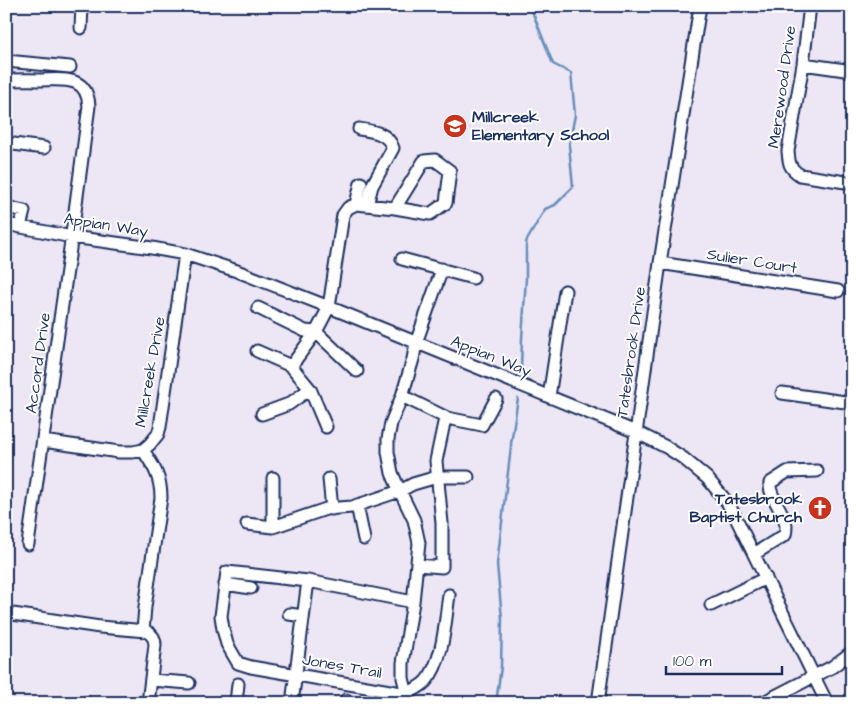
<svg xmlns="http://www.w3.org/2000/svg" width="858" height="709" font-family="'Architects Daughter',sans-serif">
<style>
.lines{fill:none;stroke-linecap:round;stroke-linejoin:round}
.stream{stroke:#678eba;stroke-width:2.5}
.minor-casing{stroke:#1b2f5e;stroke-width:15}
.minor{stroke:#fff;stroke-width:11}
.labels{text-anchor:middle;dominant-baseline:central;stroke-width:4;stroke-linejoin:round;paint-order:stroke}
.street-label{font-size:16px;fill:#1b2f5e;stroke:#fff}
.poi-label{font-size:16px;font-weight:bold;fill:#1b2f5e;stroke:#fff;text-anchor:start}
</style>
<rect width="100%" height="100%" fill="#ede6f4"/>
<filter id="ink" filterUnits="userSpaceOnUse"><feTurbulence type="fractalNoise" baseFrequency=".02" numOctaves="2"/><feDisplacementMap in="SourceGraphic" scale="10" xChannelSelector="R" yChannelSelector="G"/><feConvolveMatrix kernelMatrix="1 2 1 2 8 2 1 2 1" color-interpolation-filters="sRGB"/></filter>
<g filter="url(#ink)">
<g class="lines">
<!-- stream -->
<path class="stream" d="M521,370L522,338L526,278V242L545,209L555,205L573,187L569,145L575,115L571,73L553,64L530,6
M496,703L501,667L502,619L497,564L511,447V444L518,398"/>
<!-- minor casing -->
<g class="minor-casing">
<path id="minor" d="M810,6L803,64L788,151C789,163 789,168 800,175L852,183
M81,28L82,6
M6,61L70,67
M803,64L852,71
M6,81C17,79 27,80 38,80C61,80 87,74 89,106L69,256L28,544
M359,129C373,131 388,133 393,148L372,186L367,205
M6,143L44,148
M435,160L450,171L446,203L430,214L395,208L424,161Z
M356,204L361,183
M6,207L24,211L20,227
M6,224L72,237L152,248L185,254L237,271L329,307L636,432L666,447L683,458L707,478L727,502L736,518L827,703
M402,259L473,278
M660,263L838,291
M258,308L305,331L316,332L357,371
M257,351L291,366
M310,389L326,427
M782,393L852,403
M402,396L447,418L482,425L496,399
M549,397L565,291
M262,414L289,404L310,389L291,366L316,332L329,307L343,215L348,208L356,204L395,208
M43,441L119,452H133L143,450L150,444L158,434L160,427L185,254
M143,450C154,467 161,477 161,498L145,607L143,631
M329,479L332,509
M357,505L364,539
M247,524L273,527L326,509L352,507L400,491L413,484L437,477H468
M273,527V478
M754,554L785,535C786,532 786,529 786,526C785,512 768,496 770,483L787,472L817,471
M417,565L442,567V523L436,461L444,423L447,418
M225,584L251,588
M711,605L766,578
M6,613L100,627L146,631C152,634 155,638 155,645L148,703
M289,614L303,616
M151,680L189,683
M407,694L251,667L238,663L227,644L223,629L221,616L227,572L308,581L413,602
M407,694C413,690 422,686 426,681C444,661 445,620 449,595
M84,703H87
M236,703L238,684
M292,703L308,581
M346,703V700
M407,703V694L403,678V663L413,602L419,543L414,520L398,487L392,473L388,452V439L391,423L402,396L413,359L416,343L442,269
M598,703L660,263L700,6
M762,703L832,667L852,652"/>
</g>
<!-- minor -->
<use href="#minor" class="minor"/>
</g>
</g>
<!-- icons -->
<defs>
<g id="school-disc" transform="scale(1.25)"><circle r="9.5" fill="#c8321e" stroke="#fff"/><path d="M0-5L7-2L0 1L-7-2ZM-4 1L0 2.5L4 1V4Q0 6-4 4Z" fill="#fff"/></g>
<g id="church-disc" transform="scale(1.25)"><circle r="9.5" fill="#c8321e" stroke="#fff"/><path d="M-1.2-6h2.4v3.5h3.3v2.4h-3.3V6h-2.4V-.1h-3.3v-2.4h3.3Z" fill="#fff"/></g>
</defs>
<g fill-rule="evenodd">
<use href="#school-disc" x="455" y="126"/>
<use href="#church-disc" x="820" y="508"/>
</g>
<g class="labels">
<!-- street labels -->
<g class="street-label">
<text transform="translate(782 87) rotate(-82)">Merewood Drive</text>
<text transform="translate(106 225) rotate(9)">Appian Way</text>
<text transform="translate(752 261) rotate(9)">Sulier Court</text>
<text transform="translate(631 352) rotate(-82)">Tatesbrook Drive</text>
<text transform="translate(491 356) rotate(22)">Appian Way</text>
<text transform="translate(38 363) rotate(-82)">Accord Drive</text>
<text transform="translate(150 372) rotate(-80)">Millcreek Drive</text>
<text transform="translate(342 666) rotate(10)">Jones Trail</text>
</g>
<!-- poi labels -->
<g class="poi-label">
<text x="472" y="117">Millcreek<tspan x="472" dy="18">Elementary School</tspan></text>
<text x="802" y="499" text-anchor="end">Tatesbrook<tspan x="802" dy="18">Baptist Church</tspan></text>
</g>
</g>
<!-- margin -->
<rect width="858" height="709" fill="none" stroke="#fff" stroke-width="25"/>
<rect x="12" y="12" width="833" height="684" fill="none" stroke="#1b2f5e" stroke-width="2" filter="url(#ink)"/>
<!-- scale -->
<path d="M666 666v8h116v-8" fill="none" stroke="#1b2f5e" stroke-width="2.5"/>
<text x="673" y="666" font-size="15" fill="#1b2f5e" stroke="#ffffff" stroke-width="4" paint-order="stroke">100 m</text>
</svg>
